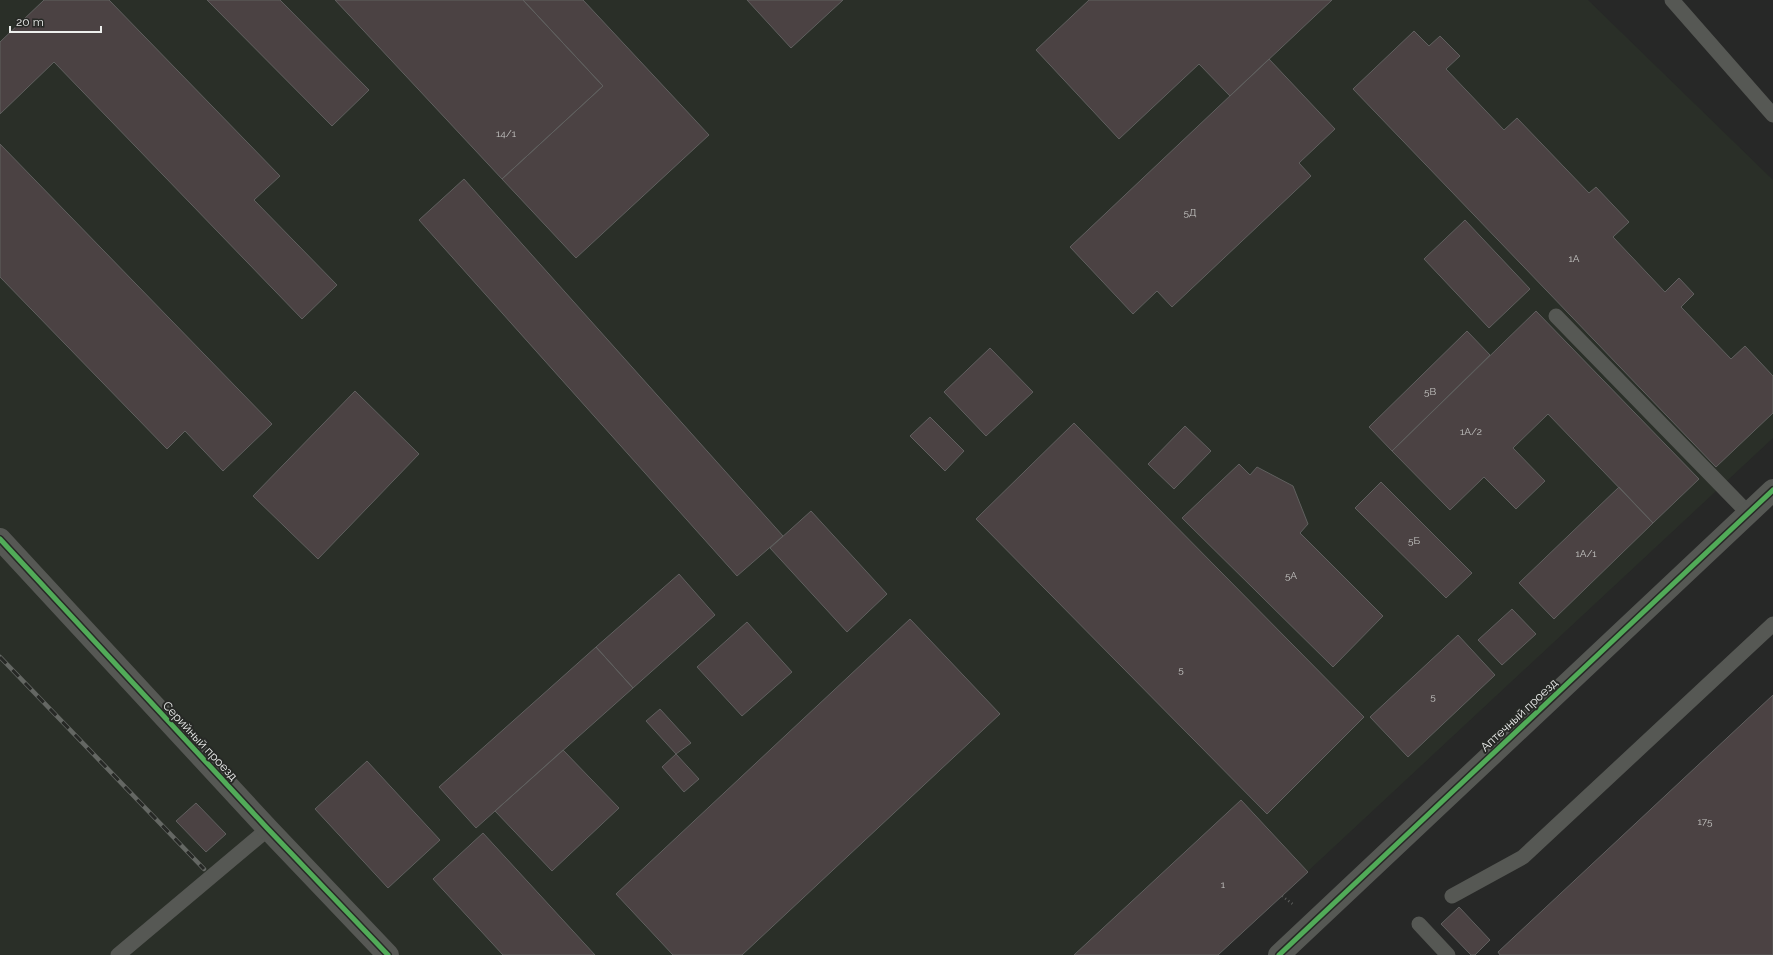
<svg xmlns="http://www.w3.org/2000/svg" width="1773" height="955" font-family="Raleway,sans-serif">
<style>
.built{fill:#2a2f28}
.building{fill:#4b4243;stroke:#60605f}
.lines{fill:none;stroke-linecap:round;stroke-linejoin:round}
.path{stroke:#5e5f5d;stroke-width:2.5;stroke-dasharray:1 3;stroke-linecap:butt}
.service{stroke:#565854;stroke-width:15}
.minor{stroke:#565854;stroke-width:22}
.rail-casing{stroke:#646763;stroke-width:4.5}
.rail{stroke:#272926;stroke-width:3;stroke-dasharray:9;stroke-linecap:butt}
.cycleway-casing{stroke:#272926;stroke-width:8}
.cycleway{stroke:#51ab58;stroke-width:5}
.labels{text-anchor:middle;dominant-baseline:central;stroke-width:4;stroke-linejoin:round;paint-order:stroke}
.number-label{font-size:10px;fill:#c4c4c2}
.street-label{font-size:12px;fill:#edefed;stroke:#272926}
</style>
<rect width="100%" height="100%" fill="#272827"/>
<!-- built -->
<path class="built" d="M0,0H1588L1773,180V438L1218,955H0Z"/>
<!-- building -->
<path class="building" d="M44,0H109L280,176L254,200L337,285L302,319L54,62L0,114V42Z
M207,0H280L369,90L332,126Z
M335,0H523L603,86L502,179Z
M523,0H583L709,135L576,258L502,179L603,86Z
M747,0H843L791,48Z
M1089,0H1332L1230,96L1199,64L1119,139L1036,50Z
M1414,31L1429,46L1440,36L1460,56L1446,69L1504,130L1517,118L1589,193L1596,187L1629,222L1613,237L1665,292L1679,278L1694,294L1681,307L1731,359L1745,346L1773,376V413L1716,467L1353,89Z
M1269,59L1335,129L1299,163L1311,176L1172,307L1157,291L1133,314L1070,247Z
M0,144L272,424L223,471L185,431L167,449L0,277Z
M464,179L783,536L737,576L419,220Z
M1465,220L1530,289L1489,328L1424,259Z
M1536,311L1699,479L1653,523L1548,414L1513,448L1545,481L1516,509L1484,477L1450,510L1392,451Z
M1467,331L1490,355L1392,451L1369,427Z
M990,348L1033,392L986,436L944,392Z
M355,391L419,454L318,559L253,496Z
M930,417L964,451L945,471L910,436Z
M1074,423L1364,717L1267,814L976,519Z
M1185,426L1211,451L1174,489L1148,464Z
M1239,464L1250,475L1257,467L1293,486L1308,524L1300,533L1383,616L1333,667L1182,518Z
M1381,482L1472,573L1446,598L1355,508Z
M1619,487L1653,523L1554,619L1519,583Z
M811,511L887,594L847,632L770,548Z
M679,574L715,615L633,688L596,647Z
M1512,609L1536,634L1502,665L1478,640Z
M910,619L1000,714L742,955H673L616,894Z
M747,622L792,672L742,716L697,667Z
M1458,635L1495,675L1408,757L1370,717Z
M596,647L633,688L476,828L439,787Z
M1773,695V955H1500L1498,952Z
M660,709L691,743L676,754L646,721Z
M563,750L619,808L552,871L495,811Z
M676,754L699,779L684,792L662,767Z
M367,761L440,840L388,888L315,809Z
M1241,800L1308,872L1218,955H1074Z
M196,803L226,834L206,852L176,821Z
M483,833L595,955H503L433,879Z
M1459,907L1490,940L1475,955H1471L1441,924Z"/>
<g class="lines">
<!-- path -->
<path class="path" d="M1282,896L1294,905"/>
<!-- service -->
<path class="service" d="M1672,0L1773,115
M1556,316L1748,513
M1452,896L1523,857L1773,624
M1419,924L1448,955
M118,955L268,829"/>
<!-- minor -->
<path class="minor" d="M0,539L268,829L388,955
M1279,955L1773,490"/>
<!-- rail casing -->
<g class="rail-casing">
<path id="rail" d="M0,657L204,869"/>
</g>
<!-- rail -->
<use href="#rail" class="rail"/>
<!-- cycleway casing -->
<g class="cycleway-casing">
<path id="cycleway" d="M0,539L268,829L388,955
M1279,955L1773,490"/>
</g>
<!-- cycleway -->
<use href="#cycleway" class="cycleway"/>
</g>
<g class="labels">
<!-- number labels -->
<g class="number-label">
<text x="506" y="133">14/1</text>
<text x="1190" y="212">5Д</text>
<text x="1574" y="258">1А</text>
<text x="1430" y="391">5В</text>
<text x="1471" y="431">1А/2</text>
<text x="1414" y="540">5Б</text>
<text x="1586" y="553">1А/1</text>
<text x="1291" y="575">5А</text>
<text x="1181" y="669">5</text>
<text x="1433" y="696">5</text>
<text x="1705" y="821">175</text>
<text x="1223" y="884">1</text>
</g>
<!-- street labels -->
<g class="street-label">
<text transform="translate(1519 715) rotate(-43)">Аптечный проезд</text>
<text transform="translate(200 741) rotate(47)">Серийный проезд</text>
</g>
</g>
<!-- scale -->
<path d="M10 26v6h91v-6" fill="none" stroke="#edefed" stroke-width="2"/>
<text x="16" y="26" font-size="12" fill="#edefed" stroke="#272926" stroke-width="3" paint-order="stroke">20 m</text>
</svg>
